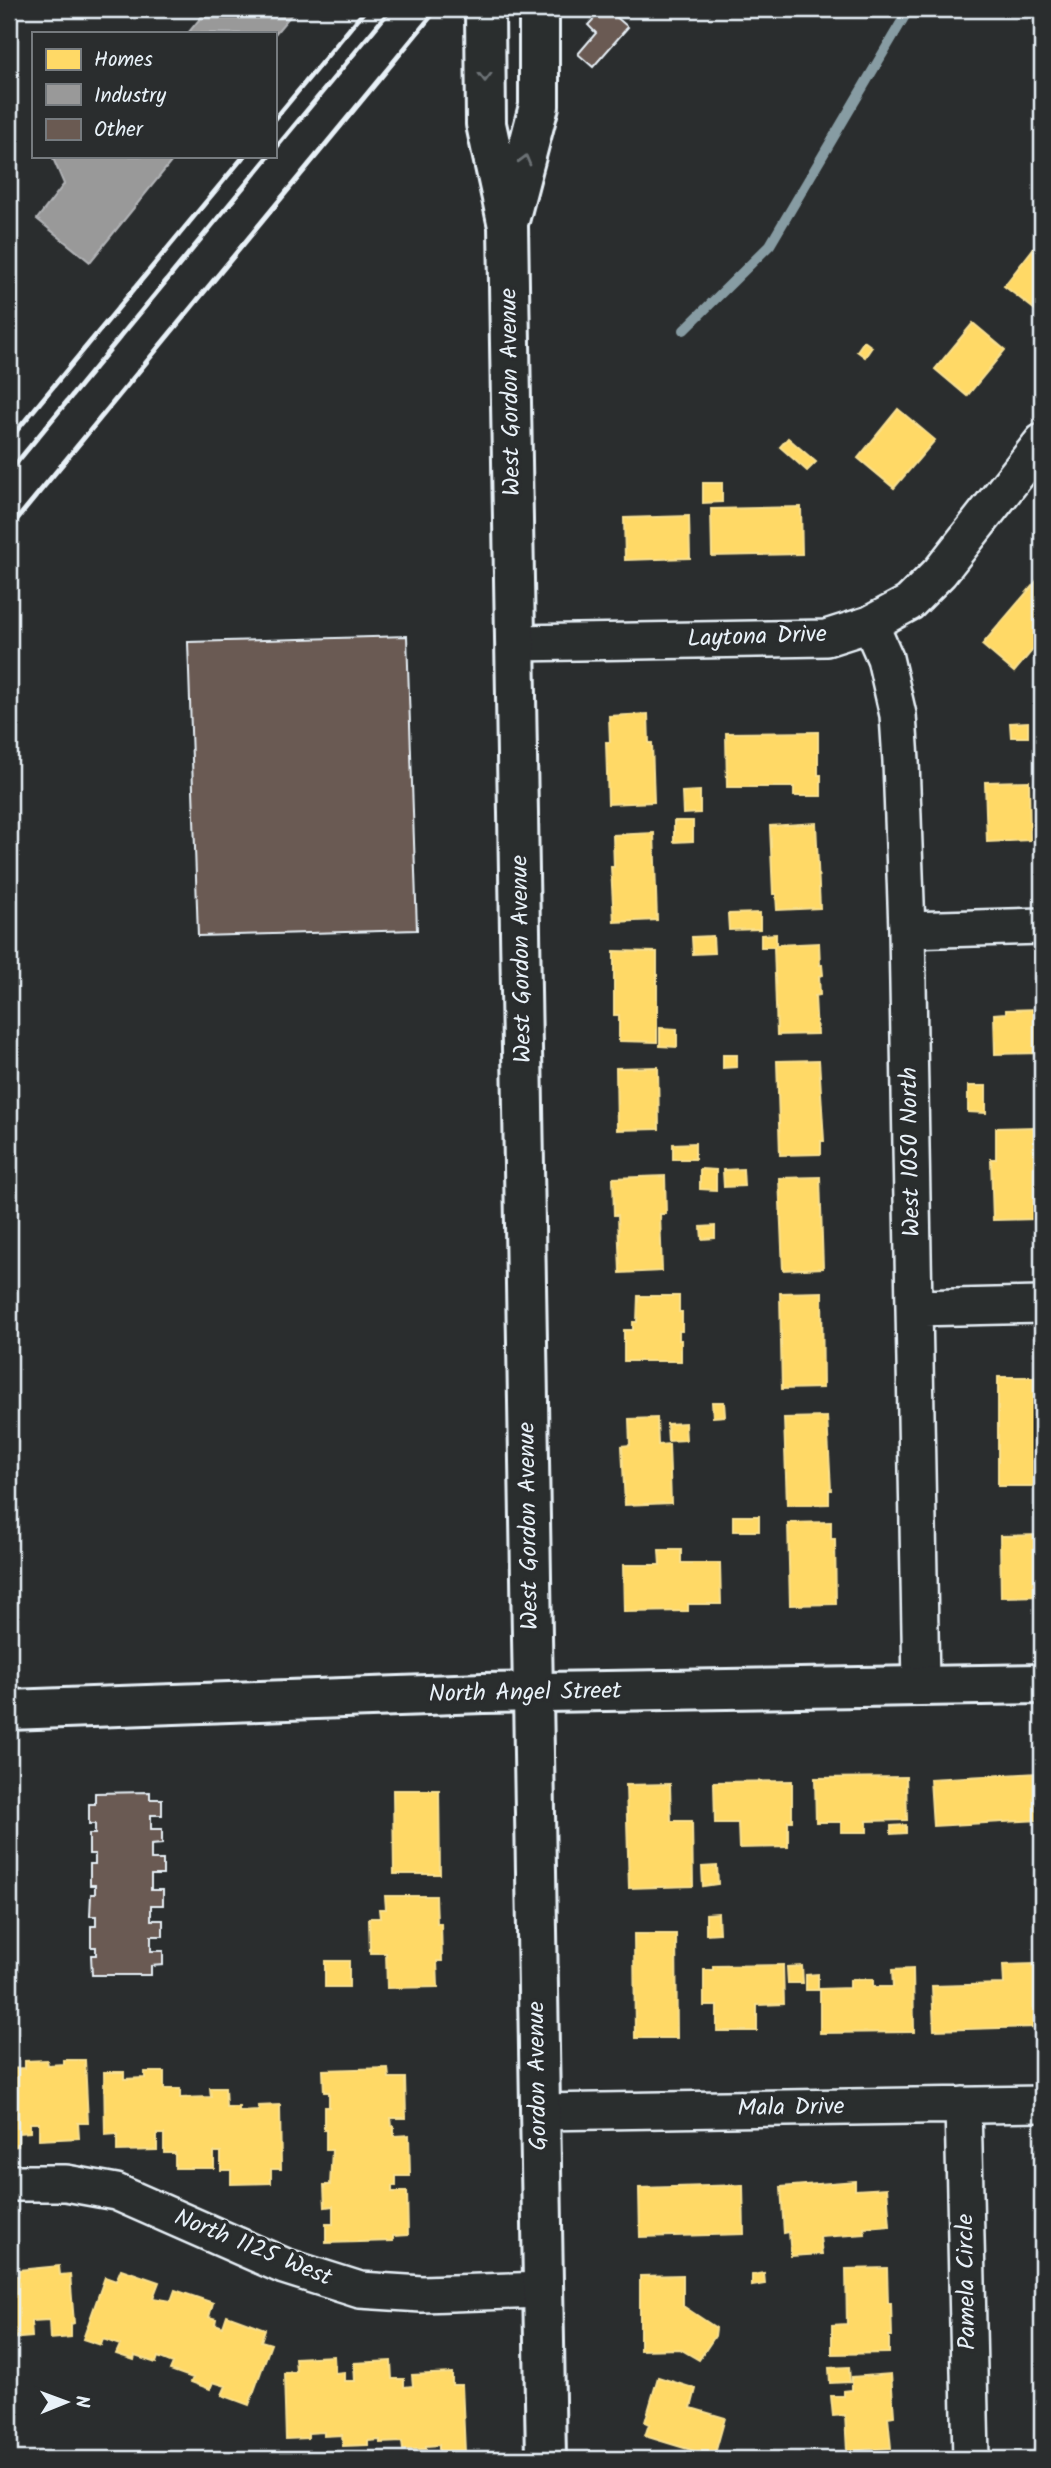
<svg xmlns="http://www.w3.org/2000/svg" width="1051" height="2468" font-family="Kalam,sans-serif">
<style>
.homes{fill:#ffd966;stroke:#f8e092;stroke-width:2}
.industry{fill:#999;stroke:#b1b3b6;stroke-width:2}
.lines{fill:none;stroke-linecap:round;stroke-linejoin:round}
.stream{stroke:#879ca3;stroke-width:10}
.building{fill:#6a5a52;stroke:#e8f1f8;stroke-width:2}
.minor-casing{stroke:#e8f1f8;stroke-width:40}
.tertiary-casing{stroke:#e8f1f8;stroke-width:44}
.secondary-casing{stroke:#e8f1f8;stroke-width:44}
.minor{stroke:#2a2d2e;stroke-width:35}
.tertiary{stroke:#2a2d2e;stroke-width:38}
.secondary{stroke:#2a2d2e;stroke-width:38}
.rail{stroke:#e8f1f8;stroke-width:5}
.oneway{stroke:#6c7275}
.labels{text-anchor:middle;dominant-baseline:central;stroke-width:7;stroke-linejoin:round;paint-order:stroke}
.street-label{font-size:24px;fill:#e8f1f8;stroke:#2a2d2e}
</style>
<rect width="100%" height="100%" fill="#2a2d2e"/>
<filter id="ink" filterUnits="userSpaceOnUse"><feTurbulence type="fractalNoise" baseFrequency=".0143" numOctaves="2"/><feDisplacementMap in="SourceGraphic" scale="14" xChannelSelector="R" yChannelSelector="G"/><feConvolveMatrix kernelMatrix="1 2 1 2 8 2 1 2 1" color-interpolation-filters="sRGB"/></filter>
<g filter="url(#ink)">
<!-- homes -->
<path class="homes" d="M1040,240L1042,241V307L1038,312L1004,286Z
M973,323L1005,350L967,396L935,369Z
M864,341L872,347L865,357L857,351Z
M898,409L935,440L894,488L858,458Z
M788,438L816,462L807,471L780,447Z
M703,483H722V502L703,503Z
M801,507L802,554L712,556L711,509Z
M689,516L690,558L625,560L624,518Z
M1039,578L1042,580V639L1014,672L982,645Z
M648,714L649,743H652L654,802L608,804L606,742H610L609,716Z
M1028,722V737H1011L1010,723Z
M818,732V775H821V796H794V787H727L726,733Z
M1029,781L1030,840L987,842L985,782Z
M700,791V813L683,814L682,792Z
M674,821H693V841L674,842Z
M816,823L820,908L777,910L776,894H773L770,826Z
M654,833L657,920L614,922L611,867H614L613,835Z
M760,913V929L729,930L728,914Z
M776,934V945L819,943L820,965H822L823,975L819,976L820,995L815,996L817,1034L777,1035L774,947H761V935Z
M713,936L714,953L693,954L692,937Z
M614,951L657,952V1042L619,1041V1015H614Z
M1040,1009L1042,1011V1070L1040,1053L995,1054L994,1014L1006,1013V1010Z
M660,1028L677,1029V1047L660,1046Z
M723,1055H737V1067L723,1068Z
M819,1060L824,1141H821V1154L780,1155L777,1061Z
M658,1067L659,1129L617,1130L616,1068Z
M968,1086H986V1113L968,1112Z
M1035,1127L1037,1219L993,1220L991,1159H996V1128Z
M695,1143V1159H673V1144Z
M700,1169L716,1170V1190L700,1189Z
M743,1169L744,1186L724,1187L723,1170Z
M665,1176L666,1214H660L662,1271L620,1273L618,1215H614L613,1178Z
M820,1177L823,1268L783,1270L779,1178Z
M715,1226V1238L702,1239L701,1227Z
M822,1292L823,1388L782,1389L780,1293Z
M638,1296H679V1312H682V1331H679V1340H681V1361H624V1330H633V1322H637Z
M998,1377H1042V1486H998Z
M712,1402H724L725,1416L713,1417Z
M827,1417L831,1490H829V1504L787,1505L784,1418Z
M657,1418L658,1445L669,1444L671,1503L625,1505L622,1446L630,1445L629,1419Z
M685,1423L686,1440L668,1441L667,1424Z
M733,1516H759V1531H733Z
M831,1522V1539H835L836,1604L790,1605L788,1523Z
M1042,1535V1596L1001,1597L1000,1536Z
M659,1550H681V1563H720L721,1604H688V1611L624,1612L623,1565H660Z
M1038,1773L1040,1820L933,1826L930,1779Z
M906,1777L907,1820L867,1821V1832H841V1822H816L815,1778Z
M792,1781V1821H788V1847L739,1848L738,1823H715L714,1782Z
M670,1784L671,1821H692L693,1886L629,1888L626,1785Z
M393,1790H439L440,1874H394Z
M906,1825V1833L891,1834V1826Z
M717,1866L718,1884L703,1886L702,1867Z
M385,1896H436L437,1923H441L442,1961H437L438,1987L387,1988L386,1953H370L369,1918H380L379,1909H386Z
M718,1913L719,1933L706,1934V1914Z
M634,1934H676L677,2038H635Z
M325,1961H349V1987H325Z
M1036,1964L1038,2027L934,2030L932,1986L1004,1984L1003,1965Z
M783,1965L784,2004L757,2005V2031H717V2006H704V1970H713V1966Z
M802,1966L803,1983H788L787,1967Z
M913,1969L914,2032L820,2033V1989L850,1988V1980L873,1979V1987H893L892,1970Z
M818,1974V1990H806V1975Z
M47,2060L48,2065L64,2064V2060H85L88,2123H78L79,2138L39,2140V2123H30V2132L18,2133V2146L9,2147V2069L25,2068V2061Z
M388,2068L389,2078H405L406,2118H391L392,2126H394V2136L409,2135L410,2176H396V2186H392V2192H407L408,2235L393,2236V2241L326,2243V2224H333V2206L325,2207L324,2185H330L332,2150H326V2130H324V2107H329V2092H324L323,2070Z
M104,2072H124V2079L145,2078V2072H164V2089H180V2098L211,2097L210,2088H225L226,2107H239V2112L259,2111L258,2106L280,2105L281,2169H271V2183L231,2184V2170H221V2152H214V2168H175V2153H164V2134H157V2150L117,2151V2134L105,2135Z
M855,2181V2190L887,2188L890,2226L864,2228L865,2234L820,2237L822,2254L791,2256L789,2232L784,2233L781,2187Z
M743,2185L744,2234L640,2237L639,2188Z
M59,2266L60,2275L70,2274L74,2323L71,2324V2337L50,2339L49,2320L31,2321L32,2337L9,2339V2276H19V2270Z
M887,2268L888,2303H891L892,2336H889V2353L832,2354V2325L847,2324L846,2269Z
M121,2269L159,2282L153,2298L171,2301L175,2290L213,2303L209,2317L216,2319L215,2324L223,2327L227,2315L265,2329L261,2341L271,2344L249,2405L222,2395L226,2386L213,2382L210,2389L191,2382L193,2378L170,2370L173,2363L158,2357L156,2363L135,2356L134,2360L116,2354L120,2345L103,2339L101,2345L83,2339L105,2277L116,2281Z
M764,2273L765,2284L752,2286V2275Z
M683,2275V2306L716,2328L715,2336L699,2360L680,2349L640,2350V2276Z
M334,2356L335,2373L344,2372V2381H355L354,2363L391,2361L392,2379H404V2387L413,2386L412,2375L452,2373V2385H462L465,2452L439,2453V2445L426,2446V2449L403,2450L402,2442L380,2443V2440L368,2441V2445L343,2446L342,2435L324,2436V2432L308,2433V2438L286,2439L284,2373L296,2372L295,2358Z
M849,2367L850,2382L830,2383L829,2368Z
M9,2369H15V2385H9Z
M891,2374L894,2416L888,2417L891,2448L847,2451L845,2415L833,2416L831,2396H844V2391L852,2390V2377Z
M658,2377L696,2389L691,2408L725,2418L714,2457L645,2436L649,2424L645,2422Z"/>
<!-- industry -->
<path class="industry" d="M208,9H296L275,34L188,33Z
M52,156H176L90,262L37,219L64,184Z"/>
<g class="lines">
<!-- stream -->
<path class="stream" d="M684,330L770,245L909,9"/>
</g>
<!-- building -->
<path class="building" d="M603,9H607L628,27L593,67L578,54L596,33L588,25Z
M407,636L417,930L198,936L188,642Z
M150,1792V1799H162V1815H151V1829H162V1844L151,1845V1860H163V1875H151V1890H163V1905H151V1920H163V1936H151V1951H163V1965L151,1966V1975H92L91,1955H96V1947H91V1926H96V1916H90L91,1894H95V1885H90V1864H95V1854H89V1834H95V1824H89V1804H95V1793Z"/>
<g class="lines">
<!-- minor casing -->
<g class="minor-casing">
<path id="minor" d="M870,624L885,658L898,715L901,761L907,930L921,1685
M516,643L826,638L870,624L909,603L940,572L1042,442
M907,930L1042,926
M914,1308L1042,1305
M963,2105L971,2459
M539,2112L1042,2104
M9,2183H66L116,2192L284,2266L360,2290L422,2294L543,2290"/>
</g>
<!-- tertiary casing -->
<g class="tertiary-casing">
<path id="tertiary" d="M9,1710L483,1693L1042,1684"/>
</g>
<!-- secondary casing -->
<g class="secondary-casing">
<path id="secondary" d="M485,9L486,124L508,226C523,970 531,1715 546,2459
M510,217L539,106V9"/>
</g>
<!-- minor -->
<use href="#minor" class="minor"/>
<!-- tertiary -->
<use href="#tertiary" class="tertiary"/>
<!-- secondary -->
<use href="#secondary" class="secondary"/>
<!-- rail -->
<path class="rail" d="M275,119L366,9
M275,149L391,9
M9,440L244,156
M9,472L269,156
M9,529L437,9"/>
</g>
<!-- one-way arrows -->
<defs><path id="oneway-chevron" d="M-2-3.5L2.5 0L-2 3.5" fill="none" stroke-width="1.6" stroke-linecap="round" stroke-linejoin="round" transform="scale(1.75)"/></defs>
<g class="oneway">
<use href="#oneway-chevron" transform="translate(485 77) rotate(90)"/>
<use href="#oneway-chevron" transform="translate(525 160) rotate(-75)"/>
</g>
</g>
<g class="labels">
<!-- street labels -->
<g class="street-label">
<text transform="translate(511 392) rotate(-91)">West Gordon Avenue</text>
<text transform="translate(757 637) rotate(-2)">Laytona Drive</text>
<text transform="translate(522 959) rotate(-91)">West Gordon Avenue</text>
<text transform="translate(911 1152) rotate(-91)">West 1050 North</text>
<text transform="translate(529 1526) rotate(-91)">West Gordon Avenue</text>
<text transform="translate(525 1693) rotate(-1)">North Angel Street</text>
<text transform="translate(538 2076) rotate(-91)">Gordon Avenue</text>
<text transform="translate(791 2108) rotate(-1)">Mala Drive</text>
<text transform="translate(253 2248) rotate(22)">North 1125 West</text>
<text transform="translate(967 2282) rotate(-91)">Pamela Circle</text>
</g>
</g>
<!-- margin -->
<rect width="1051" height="2468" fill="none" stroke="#2a2d2e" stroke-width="35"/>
<rect x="18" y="18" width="1016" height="2433" fill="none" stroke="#e8f1f8" stroke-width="2.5" filter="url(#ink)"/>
<!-- legend -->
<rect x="32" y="32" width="245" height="126" fill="#2a2d2e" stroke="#767b7f" stroke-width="2"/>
<rect x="46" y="49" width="35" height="21" fill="#ffd966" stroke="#767b7f" stroke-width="2"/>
<text x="94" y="66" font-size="21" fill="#e8f1f8">Homes</text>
<rect x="46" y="84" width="35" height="21" fill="#999999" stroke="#767b7f" stroke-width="2"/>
<text x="94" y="102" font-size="21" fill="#e8f1f8">Industry</text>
<rect x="46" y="119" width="35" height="21" fill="#6a5a52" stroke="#767b7f" stroke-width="2"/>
<text x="94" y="136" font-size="21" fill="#e8f1f8">Other</text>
<!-- north arrow -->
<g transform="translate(66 2402) rotate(89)" stroke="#2a2d2e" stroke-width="5" paint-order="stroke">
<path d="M0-5L12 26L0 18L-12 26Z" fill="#e8f1f8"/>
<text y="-10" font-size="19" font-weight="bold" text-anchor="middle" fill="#e8f1f8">N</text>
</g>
</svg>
